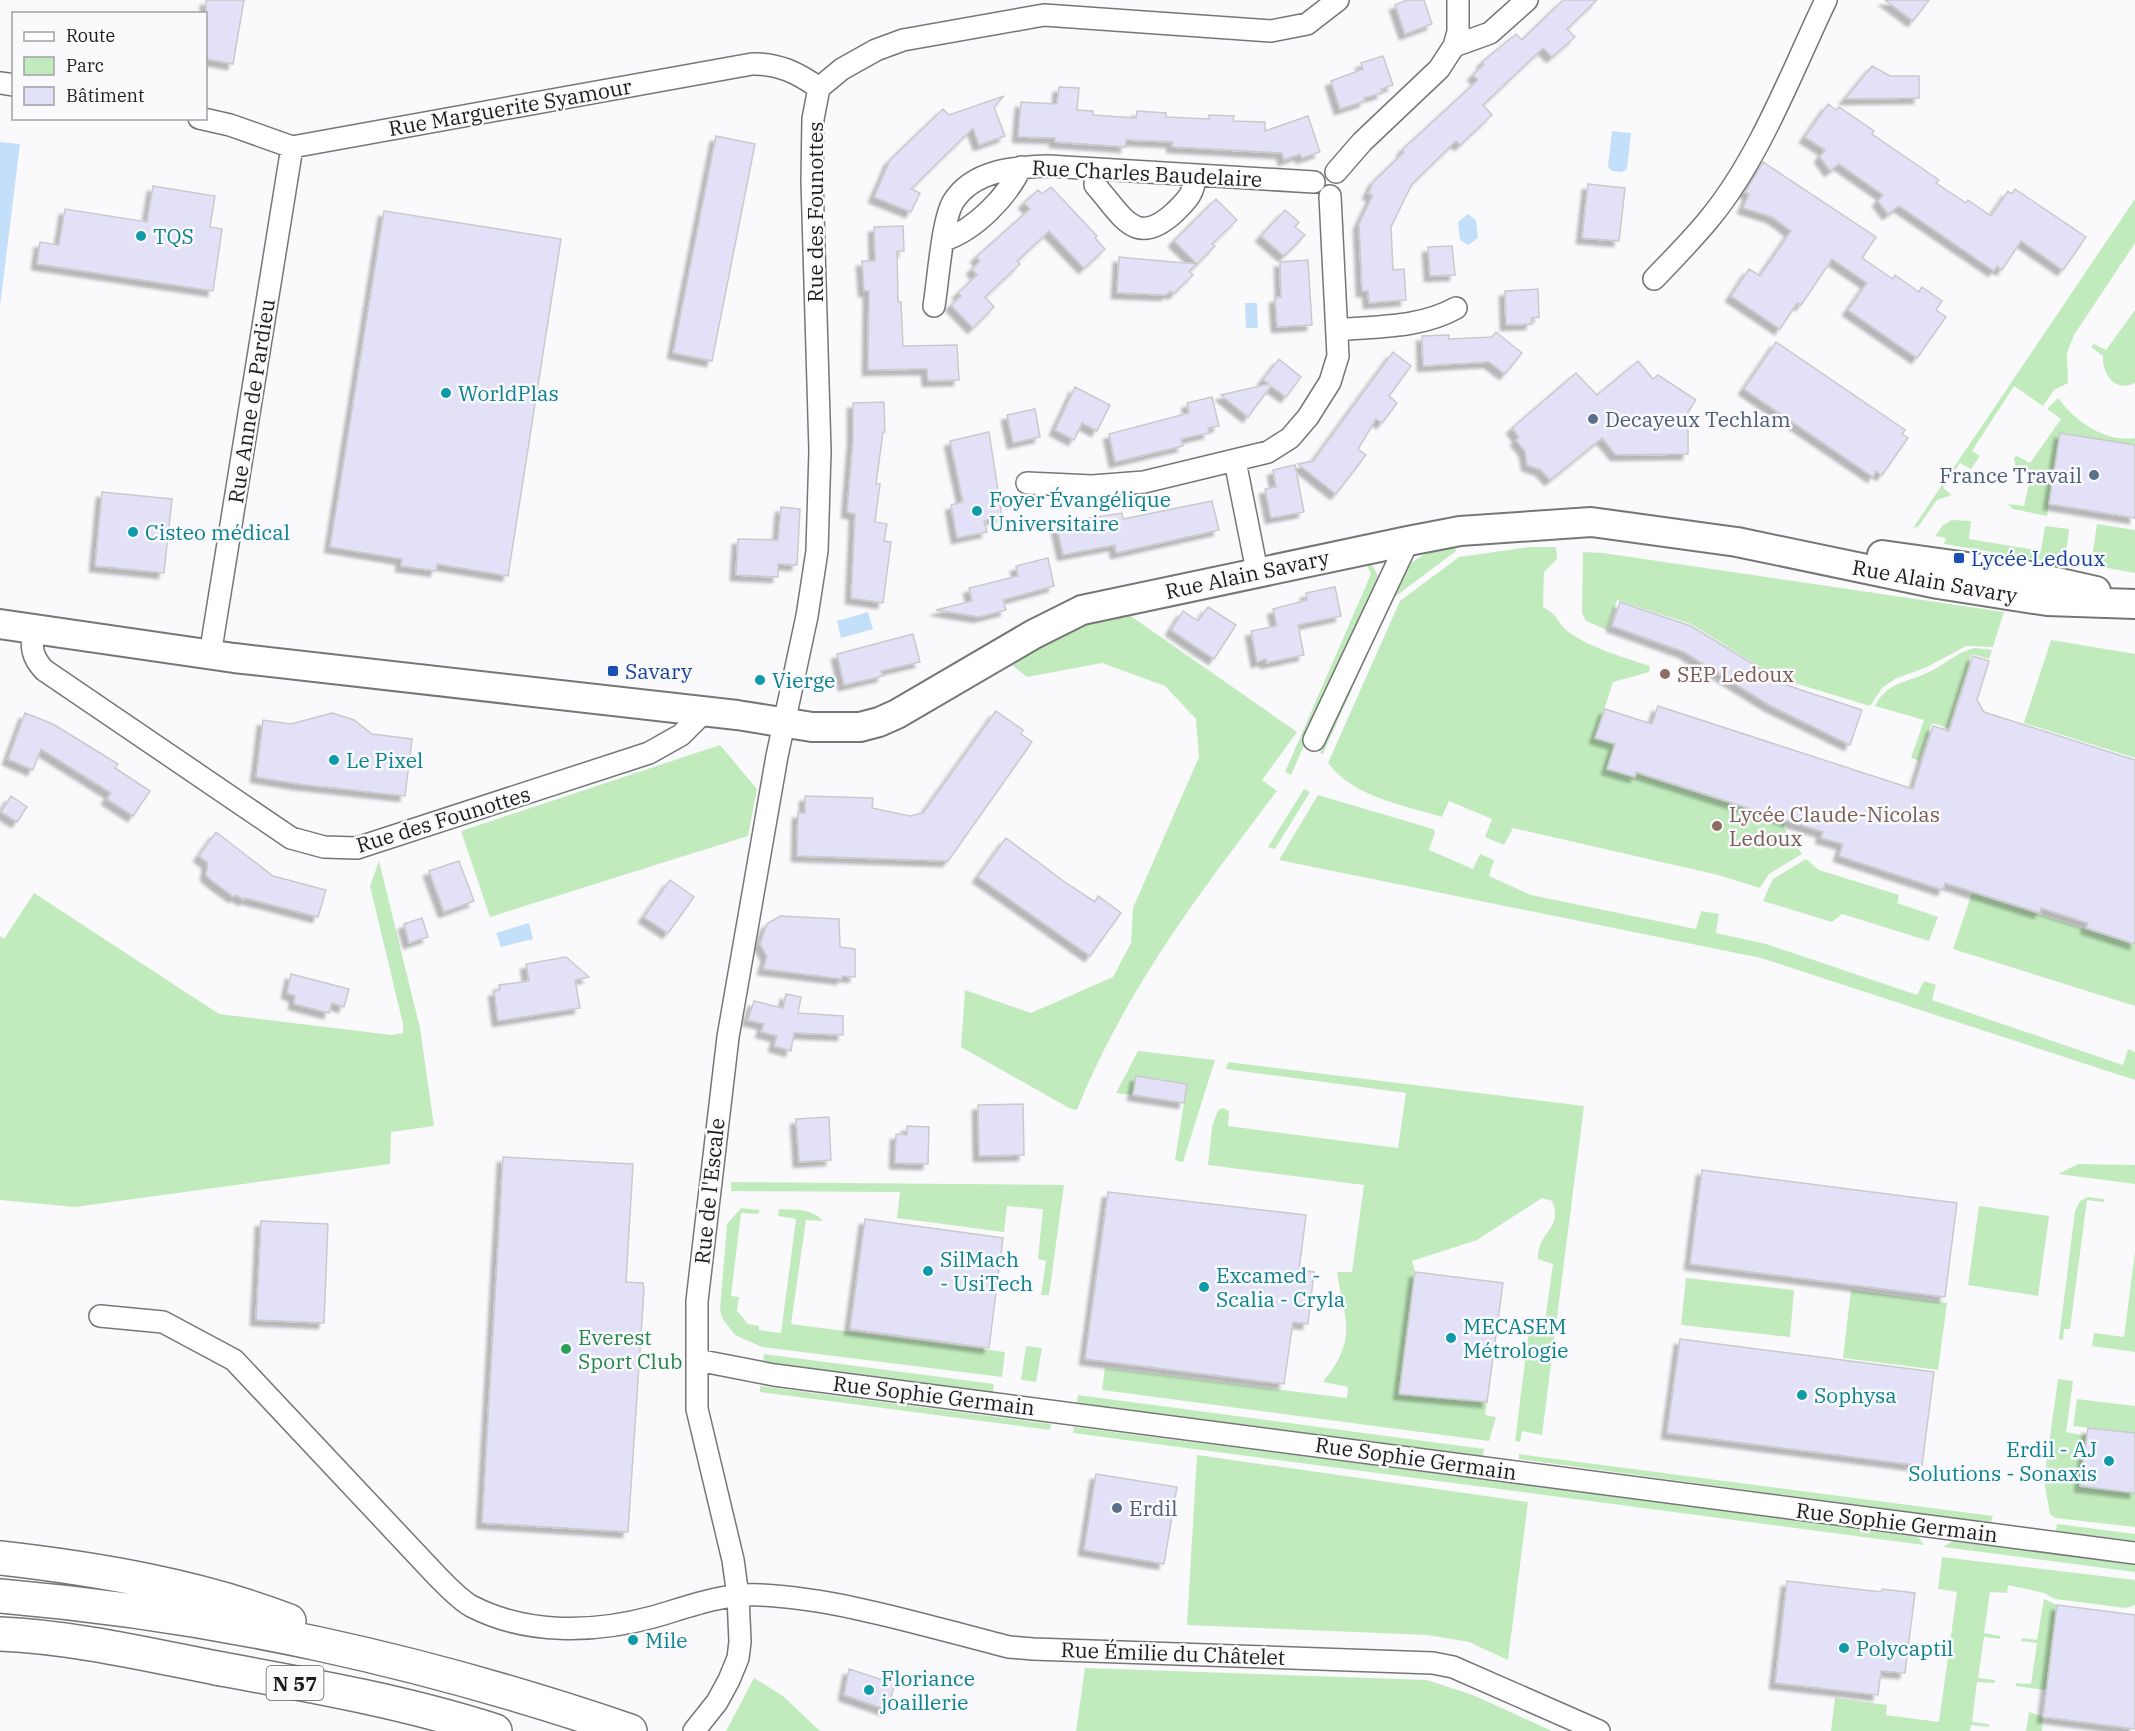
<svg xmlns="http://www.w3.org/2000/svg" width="2135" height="1731" font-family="'IBM Plex Serif',serif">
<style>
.green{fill:#c1ebbd}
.water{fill:#c4dffa}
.building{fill:#e2e1f8;stroke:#cacacb;stroke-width:1.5;filter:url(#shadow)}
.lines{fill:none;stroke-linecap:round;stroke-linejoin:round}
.street-casing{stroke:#767677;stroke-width:24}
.secondary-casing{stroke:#767677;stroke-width:32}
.highway-casing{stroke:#767677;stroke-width:36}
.street{stroke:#fff;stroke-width:21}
.secondary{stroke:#fff;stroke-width:28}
.highway{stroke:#fff;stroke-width:33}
.culture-dot{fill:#0f9aa8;stroke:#fafafc;stroke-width:2}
.service-dot{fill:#5c6f8a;stroke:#fafafc;stroke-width:2}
.transit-dot{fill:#1a4fb4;stroke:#fafafc;stroke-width:2}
.education-dot{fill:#8d6e63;stroke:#fafafc;stroke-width:2}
.leisure-dot{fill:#2e9e5b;stroke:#fafafc;stroke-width:2}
.labels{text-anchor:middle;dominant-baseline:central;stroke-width:5;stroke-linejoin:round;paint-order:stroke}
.shield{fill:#fafafc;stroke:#5f5f60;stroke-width:1.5}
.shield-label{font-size:20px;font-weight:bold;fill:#1c1c1d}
.street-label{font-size:21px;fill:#1c1c1d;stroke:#fafafc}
.culture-label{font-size:21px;fill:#0d838f;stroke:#fafafc;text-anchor:start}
.service-label{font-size:21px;fill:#4e5e75;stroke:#fafafc;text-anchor:start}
.transit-label{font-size:21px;fill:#164399;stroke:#fafafc;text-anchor:start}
.education-label{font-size:21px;fill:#785e54;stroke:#fafafc;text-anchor:start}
.leisure-label{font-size:21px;fill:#27864d;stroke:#fafafc;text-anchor:start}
</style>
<defs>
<filter id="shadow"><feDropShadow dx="-5.5" dy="5.5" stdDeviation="1.5" flood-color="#0004"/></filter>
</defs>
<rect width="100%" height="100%" fill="#fafafc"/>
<!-- green -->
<path class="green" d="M2135,199V243L2074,335L2067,353L2068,383L2054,390L2043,406L2014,386L1972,451L1980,456L1971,469L1960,463L1943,488L1952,495L1937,500L1918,527L1913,528Z
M2135,310V383C2115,393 2102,374 2103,356L2091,347L2094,344L2106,350Z
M2058,398C2076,422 2104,442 2135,438V445L2061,433L2047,516L2013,509L2008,504L2024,506L2032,471L2015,465L2014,458L2017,456L2030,463L2061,419L2047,409Z
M1952,520L1971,521L1969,539L2041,551L2045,526L2069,529L2065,564L1944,544L1946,538L1935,536L1943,525Z
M2097,524L2135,530V573L2091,565Z
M1455,544L1456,551L1392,599L1323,754L1320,753L1395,577C1412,559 1430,550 1455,544Z
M1530,547H1556L1557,559L1544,572L1543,607C1560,616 1557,624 1570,633C1593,649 1623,657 1650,666L1649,672L1613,682L1595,738L1614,745L1607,769L1635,778L1637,774L1785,821L1784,828L1802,854L1769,874L1760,888L1718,875L1513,828L1504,845L1485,837L1492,819L1449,801L1442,817C1403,805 1353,797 1328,763L1400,601L1459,557Z
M1583,552L1603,553L2004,612L1993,647L1966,646L1927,667L1895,679L1882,688L1870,706L1778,678L1691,624L1617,600L1607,630L1586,621L1582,613Z
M1365,561H1370L1378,576L1291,775L1285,772L1371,574Z
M1125,612L1297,732L1262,780L1277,791C1201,891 1124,992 1077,1110L1069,1108L961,1047L965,990L1031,1013L1113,977L1131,943L1133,908L1199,757L1196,719L1165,686L1102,663L1027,677L1006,660L1071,627Z
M2051,640L2135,654V758L2024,723Z
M1975,648L1992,650L1989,659L1972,654L1948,728L1932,723L1919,761L1911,758L1924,720L1875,706C1887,681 1911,682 1933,670C1948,662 1958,652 1975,648Z
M720,745L757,789L748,836L490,917L461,831Z
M1304,789L1310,792L1275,849L1268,847Z
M1318,795L1433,829L1435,832L1429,850L1473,869L1480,854L1494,860L1489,876L1531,895L1696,929L1701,911L1719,914L1716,933L1766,944L1917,995L1924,981L1936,985L1932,1000L2123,1065L2128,1049L2135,1052V1080L1761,958L1279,860Z
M1806,859L1819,870L1899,895L1897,903L1938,917L1929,941L1842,914L1832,922L1763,901L1773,879Z
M379,861L420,1028L434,1126L391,1132L390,1164L75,1207L0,1200V936L4,939L34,893L219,1014L392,1035L403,1033V1024L370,886Z
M1972,893L2135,945V1006L1953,949Z
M1138,1051L1215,1060L1183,1162L1175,1160L1187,1084L1133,1095L1116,1093Z
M1228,1062L1584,1106L1542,1435L1522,1431L1520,1442L1515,1441L1529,1329L1544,1328L1553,1264L1538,1259C1537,1231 1564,1229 1552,1201L1542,1198L1477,1240L1412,1261L1415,1272L1400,1393L1487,1402L1485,1415L1496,1417L1489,1441L1102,1390L1105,1368L1347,1398L1348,1387L1323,1382C1359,1337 1344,1321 1337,1272H1352L1364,1185L1208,1165L1212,1127L1218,1110L1223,1108L1229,1111L1228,1126L1398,1148L1406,1093L1226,1069Z
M2078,1164L2135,1165V1184L2058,1174Z
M731,1182L1064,1185L1049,1295H1041L1046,1261L1038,1259L1043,1209L1007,1206L1004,1232L897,1218L900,1192L731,1191Z
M2088,1197L2104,1199V1202L2087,1200L2070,1329H2064L2063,1340L2059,1339L2075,1211L2080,1201Z
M1979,1206L2049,1216L2038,1296L1968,1285Z
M741,1208L760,1210L758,1214L741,1213L731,1296L739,1297L737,1311L748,1324L759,1326V1330L781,1333L796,1219L778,1216L779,1209C795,1210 812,1208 823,1221L806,1220L791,1324L1005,1352L1002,1377L762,1347L735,1335L722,1318L720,1309L727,1224Z
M2135,1252V1352L2092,1346L2094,1333L2124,1337Z
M1686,1278L1794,1290L1790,1337L1681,1325Z
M1851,1290L1947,1303L1938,1370L1843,1358Z
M1026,1346L1042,1348L1036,1382L1021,1380Z
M764,1354L994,1384L993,1392L763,1362Z
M2058,1379L2073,1381L2066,1432L2087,1436L2081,1486L2135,1493V1527L2055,1518L2050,1514L2044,1481Z
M760,1386L1051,1424L1050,1430L760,1392Z
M1078,1395L1484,1449L1483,1456L1077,1403Z
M2077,1399L2135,1406V1433L2073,1426Z
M1074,1427L1917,1535L1924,1545L1073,1433Z
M1519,1454L1993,1516L1991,1523L1519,1459Z
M1197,1455L1528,1502L1508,1660L1469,1642L1428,1635L1187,1625Z
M2057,1524L2135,1534V1541L2056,1531Z
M1953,1541L2135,1565V1572L1943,1547Z
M1942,1557L2135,1580V1605L2126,1608L2055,1599L2044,1593L2008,1585L2007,1593L1990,1592L1984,1633L2000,1636V1639L1984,1637L1978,1678L1995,1680V1683L1977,1682L1972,1722L1989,1724V1727L1971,1725L1970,1731H1831L1835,1698L1887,1705L1886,1715L1939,1722L1957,1592L1938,1589Z
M2044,1599L2057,1605L2046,1690L2016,1686V1683L2031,1684L2037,1643L2021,1641L2022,1638L2037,1640Z
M1085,1668L1427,1680L1473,1695L1552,1731H1076Z
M754,1678L783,1696L820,1731H726Z
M2029,1712L2043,1717L2042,1731H2026Z"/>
<!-- water -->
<path class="water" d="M1612,131L1631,133L1627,169L1622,172L1612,171L1608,167Z
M0,142L20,144L0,306Z
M1468,214L1476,220L1478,238L1468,245L1460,240L1458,222Z
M1245,303H1257L1258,328H1246Z
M868,612L873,629L841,638L837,621Z
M529,923L533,939L501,947L496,933Z"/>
<!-- building -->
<path class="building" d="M206,0H244L233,64L206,59Z
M1407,0H1424L1432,24L1405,34L1395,5Z
M1563,0H1597L1567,29L1575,37L1552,57L1543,48L1483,105L1492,115L1460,145L1456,141L1412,184L1391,227L1393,270L1404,269L1406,300L1369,303L1368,291H1362L1359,224L1373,195L1368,194L1374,181L1404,152L1402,150L1478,80L1473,75L1484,64L1482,62L1516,34L1522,40Z
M1885,0H1929L1913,21Z
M1383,56L1393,85L1381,89L1382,93L1364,98L1365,101L1340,109L1331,81L1363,69L1361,63Z
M1872,66L1890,76H1919V98L1845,99Z
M1059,87L1079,88L1077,110L1093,111V115L1136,118L1137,111L1166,113V117L1209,119V115L1234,116L1233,121L1265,122V131L1308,116L1320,152L1302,158L1300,154L1284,160L1282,153L1172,147L1173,142L1126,140V147L1055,142V138L1018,137L1021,102L1057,104Z
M1004,96L994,107L1005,136L979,145L973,128L911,189L920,193L911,212L874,197L890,160L943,109L949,115Z
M1828,104L1836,110L1839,107L1874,131L1872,134L1939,180L1936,183L1966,203L1968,200L1991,216L2008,191L2012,194L2015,189L2086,237L2063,270L2021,241L2002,270L1997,266L1994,271L1899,206L1888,214L1878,201L1883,195L1839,164L1830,171L1820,157L1825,150L1805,137Z
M716,136L755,144L712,361L673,353Z
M1763,162L1876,237L1862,258L1893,279L1895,275L1919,292L1922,287L1942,301L1936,310L1946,317L1917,358L1848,310L1867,283L1832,259L1801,305L1797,303L1780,329L1731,296L1749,269L1760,276L1791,231L1772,217L1743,208L1749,194L1745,192Z
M1588,184L1625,188L1619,241L1582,238Z
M153,186L215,196L210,227L222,229L213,291L37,264L40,242L59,245L65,209L147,222Z
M1051,187L1097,236L1095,238L1105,249L1084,268L1049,231L1017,261L1020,264L985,297L994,307L973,328L951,305L961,296L958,293L977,275L972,269L980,261L976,257L1030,209L1024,203L1038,190L1042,194Z
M1216,199L1237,220L1212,244L1215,246L1197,264L1174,241Z
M1285,210L1299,222L1295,227L1305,235L1284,256L1261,236Z
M384,211L561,239L508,576L437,564L436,571L401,566L402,559L330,547Z
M903,226L904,251H897L898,302H901L903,346L957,345L959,380L928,381L927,369L868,370L869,291H864L862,261H875L874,227Z
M1452,246L1455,275L1430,276L1428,247Z
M1119,257L1129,258L1197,264L1189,271L1193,275L1173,294L1171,291L1166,295L1117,293Z
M1308,260L1312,325L1277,327L1275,298L1281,297L1280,262Z
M1538,289L1539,317L1532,318L1531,324L1506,325L1505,291Z
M1496,332L1522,353L1505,374L1489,362L1423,366L1422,336L1449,335V339L1492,337Z
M1776,342L1905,430L1902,434L1908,438L1882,475L1876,471L1873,477L1744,389Z
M1393,352L1411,366L1389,396L1397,403L1382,423L1376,419L1358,449L1366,455L1336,494L1298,464L1313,461Z
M1279,359L1301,377L1286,397L1271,386L1248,417L1221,395L1269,384L1263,380Z
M1638,361L1653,379L1658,375L1696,400L1688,412V454L1616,455L1602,438L1550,480L1541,470L1527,465L1525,451L1516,440L1519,437L1512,428L1576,373L1597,395Z
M1075,387L1110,405L1097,431L1082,423L1074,440L1055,430Z
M1212,397L1219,426L1208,428L1209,433L1181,439L1183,446L1115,462L1109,434L1189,413L1187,403Z
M884,402L885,432H883L876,484H880L875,522L887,524L884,541L891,542L883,603L851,598L855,514L847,512L853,439V403Z
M1035,409L1040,437L1013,443L1007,415Z
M989,432L1002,516L984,521L987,532L957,538L951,505L963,502L950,441Z
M2060,433L2135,445V518L2049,504Z
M1295,465L1304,512L1271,518L1265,489L1276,487L1273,470Z
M102,492L172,499L164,573L95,566Z
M1212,501L1219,530L1116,553L1115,545L1063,555L1056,523L1122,513L1123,519Z
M781,507L800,509L797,565L778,564V577L736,575L738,539L778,540Z
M1048,558L1054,586L1003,600L1006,610L979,617L936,610L972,601L969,588L1018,576L1016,566Z
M1335,587L1341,616L1298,625L1304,655L1266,663V659L1257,662L1251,631L1277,626L1273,609L1307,600L1306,593Z
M1620,602L1691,626L1789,686L1862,710L1850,745L1769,705L1684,652L1612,626Z
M1208,607L1236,625L1214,659L1171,630L1183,611L1198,621Z
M913,634L920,662L881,671L883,676L844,685L837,654Z
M1973,656L1989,661L1977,700L1984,712L2135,760V944L2086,928L2088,923L2041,908L2040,913L1945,883L1943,890L1839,856L1843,844L1821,838L1823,832L1636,772L1635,777L1607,769L1615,744L1595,738L1605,709L1652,724L1658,706L1913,789L1933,726L1949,731Z
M996,711L1023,730L1021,734L1032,742L948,861L797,856L798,813H805V796L873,798L872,808L910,816L923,813Z
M25,713L53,724L118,764L115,768L150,791L133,816L107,799L111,793L41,749L33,770L8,759Z
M332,713L354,720L372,734L412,739L405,796L298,784L256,777L263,720L291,724Z
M11,796L27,807L17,822L1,812Z
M216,832L273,876L326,890L318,917L245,898L244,900L236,895L234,897L211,880L206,875L208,863L199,856Z
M1006,838L1066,883L1095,902L1098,896L1121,913L1090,956L978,877Z
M459,861L474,901L444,912L429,871Z
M670,880L694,897L668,933L644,917Z
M780,916L839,919L840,947L855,949V977L842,976V979L763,969L767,956L760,944L767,924Z
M422,918L428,937L409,943L404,924Z
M566,957L589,977L575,980L580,1008L498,1021L494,991L500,990L499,985L529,981L526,964Z
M291,974L349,989L344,1007L332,1003L329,1013L294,1004L295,996L287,993Z
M786,994L801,997L798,1013L843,1016V1035L794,1033L791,1051L774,1046L777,1036L761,1032L764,1024L748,1020L754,1001L783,1008Z
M1136,1076L1187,1084L1184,1103L1133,1095Z
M1023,1104L1024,1155L979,1156L978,1105Z
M829,1117L831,1160L799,1162L796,1119Z
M907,1126L929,1127L928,1164L895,1163L896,1134L907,1135Z
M503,1157L633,1164L626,1282L643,1283L644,1289L628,1532L482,1523Z
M1702,1170L1957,1203L1945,1297L1690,1264Z
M1108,1192L1306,1215L1299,1270L1314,1272L1308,1324L1293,1322L1284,1384L1085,1359Z
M865,1219L1003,1238L989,1348L850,1329Z
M261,1221L328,1224L324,1323L256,1320Z
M1415,1272L1503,1283L1487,1402L1399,1394Z
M1680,1339L1934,1372L1922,1466L1667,1433Z
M2088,1428L2135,1433V1493L2080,1486Z
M1096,1474L1177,1487L1164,1564L1084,1550Z
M1787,1581L1881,1592L1882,1589L1915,1593L1905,1673L1881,1671L1878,1695L1775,1683Z
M2057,1605L2135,1615V1729L2043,1717Z
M849,1669L895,1684L887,1710L844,1695Z"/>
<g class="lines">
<!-- street casing -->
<g class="street-casing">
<path id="street" d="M1454,46L1490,33L1527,0
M0,83L14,85
M199,118L230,125L292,147L752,64C778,63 798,73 819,88
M1096,169L1095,185C1123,216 1135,249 1175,212C1187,200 1194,194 1195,176
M1336,172L1362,142L1439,69L1454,46L1458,32V0
M944,240C975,230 1008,196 1021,167
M1654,279C1673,259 1693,239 1710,218C1760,157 1792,71 1826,0
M934,306C938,282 942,221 953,202C973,170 1015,167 1048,166L1314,182
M1337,330C1378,326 1420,328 1456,308
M1235,461L1257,571
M1027,483L1092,486L1144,482L1268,452L1290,438L1308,417L1330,382L1338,356L1330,196
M33,630C31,648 32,657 44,670L291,838L324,847L357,848L649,753L681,735L703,713
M210,655L292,147
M1314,740L1408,541
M100,1316L163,1322L234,1360L437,1576C447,1586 459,1599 471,1606C527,1635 594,1633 653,1617C688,1607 723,1593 760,1595C842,1599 929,1627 1009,1647L1033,1649L1433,1663L1453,1667L1599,1731
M697,1360L774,1375L2135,1553
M694,1731L717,1702L729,1680L738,1658L740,1642L738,1596L733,1560L697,1409V1301L728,1037L777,756L807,616L817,551L820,451L812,181L813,119L819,88L842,69L876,50L903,40L1044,15L1271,31L1307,24L1338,0"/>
</g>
<!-- secondary casing -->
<g class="secondary-casing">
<path id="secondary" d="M1882,555L2025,575L2096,591
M0,624L234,658L737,715L812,727H860L879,722L897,714L1034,634L1082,610L1408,541L1460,531L1591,522L1737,542L1938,584L2047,601L2135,604"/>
</g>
<!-- highway casing -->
<g class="highway-casing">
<path id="highway" d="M0,1558C97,1569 198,1586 289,1621
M0,1596C219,1615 422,1660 630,1731
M0,1634C72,1637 145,1654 216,1668C309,1685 405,1702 495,1731"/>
</g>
<!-- street -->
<use href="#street" class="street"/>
<!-- secondary -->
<use href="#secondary" class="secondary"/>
<!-- highway -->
<use href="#highway" class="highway"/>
</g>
<!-- markers -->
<g class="culture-dot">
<circle cx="141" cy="236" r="6"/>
<circle cx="446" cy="393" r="6"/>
<circle cx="977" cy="511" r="6"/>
<circle cx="133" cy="532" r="6"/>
<circle cx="760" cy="680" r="6"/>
<circle cx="334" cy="760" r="6"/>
<circle cx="928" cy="1271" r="6"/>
<circle cx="1204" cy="1287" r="6"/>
<circle cx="1451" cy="1338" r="6"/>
<circle cx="1802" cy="1395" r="6"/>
<circle cx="2109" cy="1461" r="6"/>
<circle cx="633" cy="1640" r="6"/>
<circle cx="1844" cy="1648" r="6"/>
<circle cx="869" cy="1690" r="6"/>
</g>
<g class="service-dot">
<circle cx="1593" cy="419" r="6"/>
<circle cx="2094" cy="475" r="6"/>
<circle cx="1117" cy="1508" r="6"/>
</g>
<g class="transit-dot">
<rect x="1953" y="552" width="12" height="12" rx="3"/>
<rect x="607" y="665" width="12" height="12" rx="3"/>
</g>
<g class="education-dot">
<circle cx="1665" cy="674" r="6"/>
<circle cx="1717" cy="826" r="6"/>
</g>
<circle class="leisure-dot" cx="566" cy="1349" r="6"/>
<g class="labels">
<!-- shield labels -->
<rect class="shield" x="266.5" y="1666" width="57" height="34" rx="4.5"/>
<g class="shield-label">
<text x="295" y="1683">N 57</text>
</g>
<!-- street labels -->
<g class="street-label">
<text transform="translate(510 107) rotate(-10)">Rue Marguerite Syamour</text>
<text transform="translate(1147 173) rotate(3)">Rue Charles Baudelaire</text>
<text transform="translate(815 212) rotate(-90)">Rue des Founottes</text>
<text transform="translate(251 401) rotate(-81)">Rue Anne de Pardieu</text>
<text transform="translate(1247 574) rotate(-12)">Rue Alain Savary</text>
<text transform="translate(1935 581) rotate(10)">Rue Alain Savary</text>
<text transform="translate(443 819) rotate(-17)">Rue des Founottes</text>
<text transform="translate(709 1191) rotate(-84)">Rue de l'Escale</text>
<text transform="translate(934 1395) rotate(7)">Rue Sophie Germain</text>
<text transform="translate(1416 1458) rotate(8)">Rue Sophie Germain</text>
<text transform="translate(1897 1522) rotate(7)">Rue Sophie Germain</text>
<text transform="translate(1173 1653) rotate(2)">Rue Émilie du Châtelet</text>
</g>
<!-- culture labels -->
<g class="culture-label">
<text x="153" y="236">TQS</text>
<text x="458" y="393">WorldPlas</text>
<text x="989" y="499">Foyer Évangélique<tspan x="989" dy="24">Universitaire</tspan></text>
<text x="145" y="532">Cisteo médical</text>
<text x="772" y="680">Vierge</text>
<text x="346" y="760">Le Pixel</text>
<text x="940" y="1259">SilMach<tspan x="940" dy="24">- UsiTech</tspan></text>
<text x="1216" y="1275">Excamed -<tspan x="1216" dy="24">Scalia - Cryla</tspan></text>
<text x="1463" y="1326">MECASEM<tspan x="1463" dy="24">Métrologie</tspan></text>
<text x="1814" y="1395">Sophysa</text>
<text x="2097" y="1449" text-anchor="end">Erdil - AJ<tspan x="2097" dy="24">Solutions - Sonaxis</tspan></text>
<text x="645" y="1640">Mile</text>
<text x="1856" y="1648">Polycaptil</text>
<text x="881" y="1678">Floriance<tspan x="881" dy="24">joaillerie</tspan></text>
</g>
<!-- service labels -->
<g class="service-label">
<text x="1605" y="419">Decayeux Techlam</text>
<text x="2082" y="475" text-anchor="end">France Travail</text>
<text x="1129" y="1508">Erdil</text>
</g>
<!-- transit labels -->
<g class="transit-label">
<text x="1971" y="558">Lycée Ledoux</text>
<text x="625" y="671">Savary</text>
</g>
<!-- education labels -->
<g class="education-label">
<text x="1677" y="674">SEP Ledoux</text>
<text x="1729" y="814">Lycée Claude-Nicolas<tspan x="1729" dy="24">Ledoux</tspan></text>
</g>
<!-- leisure labels -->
<g class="leisure-label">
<text x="578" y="1337">Everest<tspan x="578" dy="24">Sport Club</tspan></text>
</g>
</g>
<!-- legend -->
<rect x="12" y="12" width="195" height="108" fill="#fafafc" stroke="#a1a1a3" stroke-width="1.5"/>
<rect x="24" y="32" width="30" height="9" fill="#ffffff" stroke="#a1a1a3" stroke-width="1.5"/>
<text x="66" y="42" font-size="18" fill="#1c1c1d">Route</text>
<rect x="24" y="57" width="30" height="18" fill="#c1ebbd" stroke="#a1a1a3" stroke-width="1.5"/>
<text x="66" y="72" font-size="18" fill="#1c1c1d">Parc</text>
<rect x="24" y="87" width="30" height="18" fill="#e2e1f8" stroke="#a1a1a3" stroke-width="1.5"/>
<text x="66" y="102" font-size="18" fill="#1c1c1d">Bâtiment</text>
</svg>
